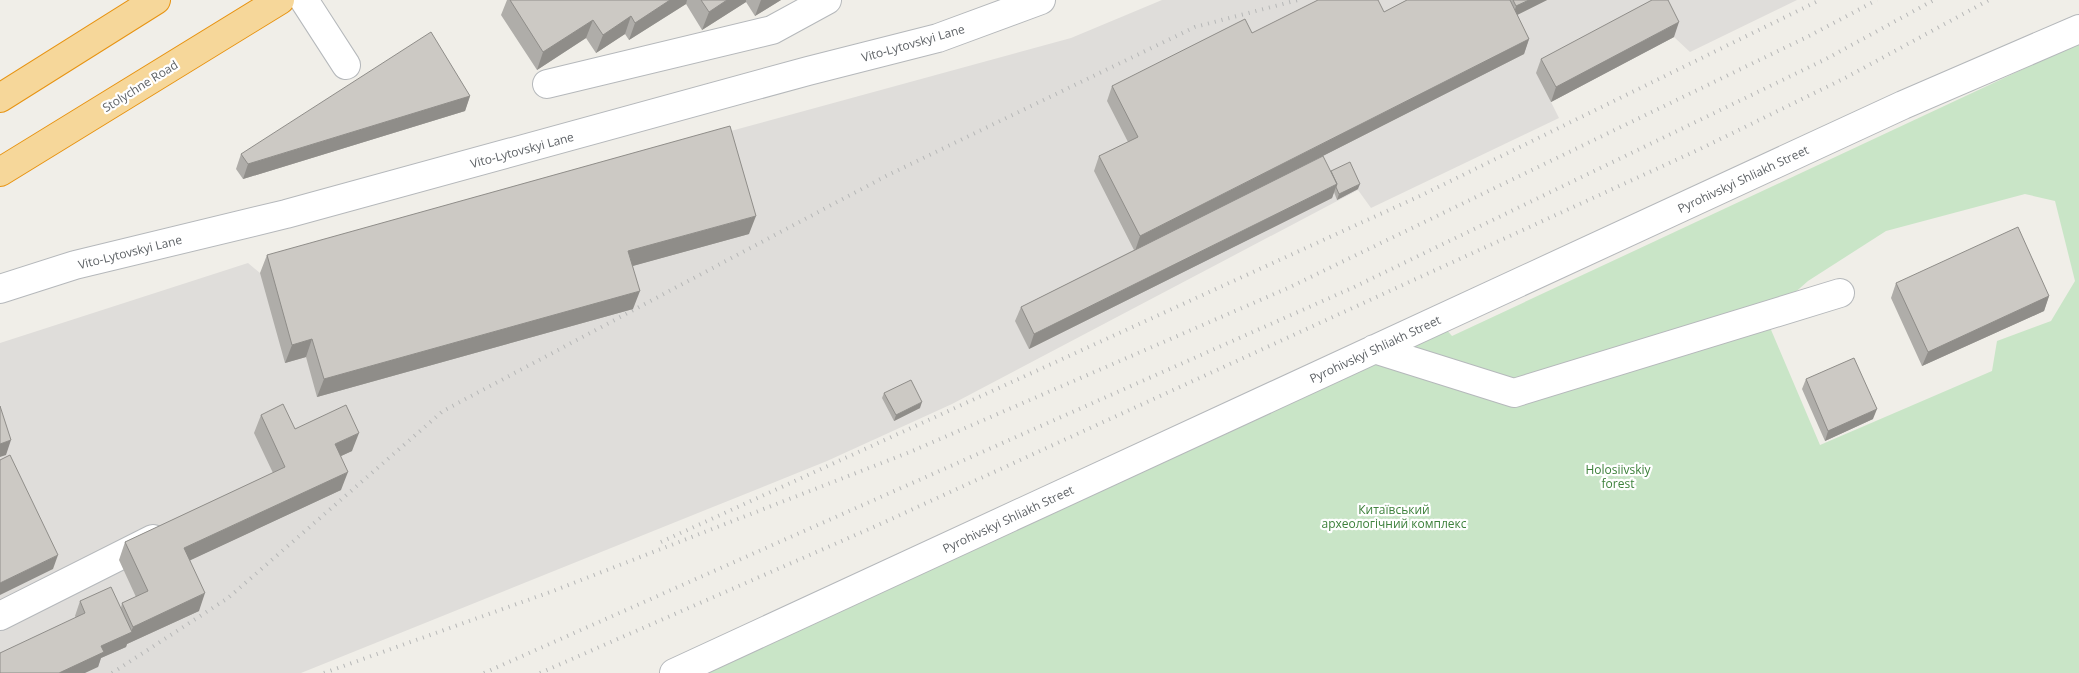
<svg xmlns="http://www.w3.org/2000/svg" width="2079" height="673" font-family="'Open Sans',sans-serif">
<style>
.industrial{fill:#dfddda}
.green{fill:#c9e5c7;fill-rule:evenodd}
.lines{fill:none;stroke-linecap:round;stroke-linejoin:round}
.minor-casing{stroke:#b5b8bb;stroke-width:30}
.highway-casing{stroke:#e79311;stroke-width:30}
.minor{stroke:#fff;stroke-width:28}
.highway{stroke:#f6d79a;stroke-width:28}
.rail{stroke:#b6b7b7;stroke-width:4;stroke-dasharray:1 6;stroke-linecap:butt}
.wall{fill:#afada9}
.shaded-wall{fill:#8f8d89}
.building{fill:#ccc9c4;stroke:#8f8d89}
.labels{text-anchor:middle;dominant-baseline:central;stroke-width:4.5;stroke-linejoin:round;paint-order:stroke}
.street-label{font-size:12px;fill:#5f6367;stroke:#fff}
.park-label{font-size:12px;fill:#3e813c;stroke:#fff}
</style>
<rect width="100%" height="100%" fill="#f0eee8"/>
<!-- industrial -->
<path class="industrial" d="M1162,0H1797L1690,52L1674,37L1551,102L1559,118L1371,208L1358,190L952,404L827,461L301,673H0V343L248,263L260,273L727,132L1071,38Z"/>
<!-- green -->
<path class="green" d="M2079,43V673H706L1438,320L1452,336ZM2025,194L2055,201L2075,281L2051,321L1997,341L1992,371L1820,445L1766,318L1808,281L1886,231Z"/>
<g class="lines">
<!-- minor casing -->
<g class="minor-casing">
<path id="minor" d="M304,0L346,65
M547,84L772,30L827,0
M0,289L75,265L286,214L808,71L938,38L1041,0
M1374,349L1514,393L1840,293
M0,616L153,539
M674,673L1903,105L2079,29"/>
</g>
<!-- highway casing -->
<g class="highway-casing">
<path id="highway" d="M0,98L156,0
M0,172L280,0"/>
</g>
<!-- minor -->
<use href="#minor" class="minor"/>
<!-- highway -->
<use href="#highway" class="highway"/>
<!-- rail -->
<path class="rail" d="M661,542L1422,195L1820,0
M112,673L228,598L443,411L888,175L1195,27L1298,0
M324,673L553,591L910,452L1288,288L1809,36L1877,0
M484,673L1352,288L1826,59L1934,0
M540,673L876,526L1700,149L1845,78L1989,0"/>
</g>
<!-- wall -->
<path class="wall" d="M507,0H781L755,16L746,2L702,30L686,4L629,40L625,34L596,53L586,38L537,70L501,15Z
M1407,0H1547L1517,15L1529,39L1524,54L1303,166L1331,171L1358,189L1337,200L1334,192L1332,198L1029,349L1015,321L1021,307L1134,250L1094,171L1099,156L1128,142L1107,101L1112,86L1252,33L1384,12Z
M1674,37L1551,102L1536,73L1541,59Z
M470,96L465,111L243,179L236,169L241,154Z
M749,234L632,266L633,309L317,397L306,357L285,363L260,273L267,255Z
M1896,283L2049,296L2044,311L1922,366L1891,298Z
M1806,379L1873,419L1825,441L1802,389Z
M884,393L920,408L894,421L882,398Z
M261,415L295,429L352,451L341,456V490L190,560L199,611L127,644L126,647L101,658L98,667L75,616L80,601L121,608L122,603L136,597L119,560L125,542L273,473L254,433Z"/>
<!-- shaded-wall -->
<path class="shaded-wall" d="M670,0H687L686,4L629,40L635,23Z
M727,0H746V2L702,30L709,12Z
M761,0H781L755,16Z
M1529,0H1547L1513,17L1516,6Z
M631,16L625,34L596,53L603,35Z
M593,20L586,38L537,70L543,52Z
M1679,22L1674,37L1551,102L1556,87Z
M1529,39L1524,54L1135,251L1140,236Z
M470,96L465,111L243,179L248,164Z
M1337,184L1332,198L1029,349L1034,334Z
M1360,184L1358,189L1337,200L1339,194Z
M756,216L749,234L622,269L628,251Z
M640,291L633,309L317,397L324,379Z
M2049,296L2044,311L1922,366L1928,352Z
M312,339L306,357L285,363L292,345Z
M922,402L920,408L894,421L896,415Z
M1877,409L1873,419L1825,441L1828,431Z
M359,433L352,451L328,462L335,444Z
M11,440L6,455L0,457V444Z
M348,472L341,490L178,566L184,548Z
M58,555L53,569L0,595V583Z
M205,593L199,611L127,644L126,647L101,658L98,667L85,673H59L101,646L131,632L133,627Z"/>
<!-- building -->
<path class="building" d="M510,0H670L635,23L631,16L603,35L593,20L543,52Z
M701,0H727L709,12Z
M1318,0H1378L1384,12L1407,0H1510L1529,39L1140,236L1099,156L1138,137L1112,86L1245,19L1252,33Z
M1513,0H1529L1516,6Z
M1652,0H1668L1679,22L1556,87L1541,59Z
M431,32L470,96L248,164L241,154Z
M730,126L756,216L628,251L640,291L324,379L312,339L292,345L267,255Z
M1323,156L1337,184L1034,334L1021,307Z
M1350,162L1360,184L1339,194L1336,187L1337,184L1331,171Z
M2018,227L2049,296L1928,352L1896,283Z
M1854,358L1877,409L1828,431L1806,379Z
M911,380L922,402L896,415L884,393Z
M283,404L295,429L346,405L359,433L335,444L348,472L184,548L205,593L133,627L122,603L148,591L125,542L285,467L261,415Z
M0,406L11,440L0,444Z
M10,455L58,555L0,583V460Z
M111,587L132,632L101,646L104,652L59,673H0V653L85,613L80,601Z"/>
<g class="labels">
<!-- street labels -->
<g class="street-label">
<text transform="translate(913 43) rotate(-16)">Vito-Lytovskyi Lane</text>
<text transform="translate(140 86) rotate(-32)">Stolychne Road</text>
<text transform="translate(522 150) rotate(-15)">Vito-Lytovskyi Lane</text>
<text transform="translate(1743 179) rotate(-25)">Pyrohivskyi Shliakh Street</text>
<text transform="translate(130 252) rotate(-14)">Vito-Lytovskyi Lane</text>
<text transform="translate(1375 349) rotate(-25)">Pyrohivskyi Shliakh Street</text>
<text transform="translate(1008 519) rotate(-25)">Pyrohivskyi Shliakh Street</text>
</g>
<!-- park labels -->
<g class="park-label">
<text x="1618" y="469">Holosiivskiy<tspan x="1618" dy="14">forest</tspan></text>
<text x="1394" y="509">Китаївський<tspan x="1394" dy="14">археологічний комплекс</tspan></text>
</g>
</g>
</svg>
